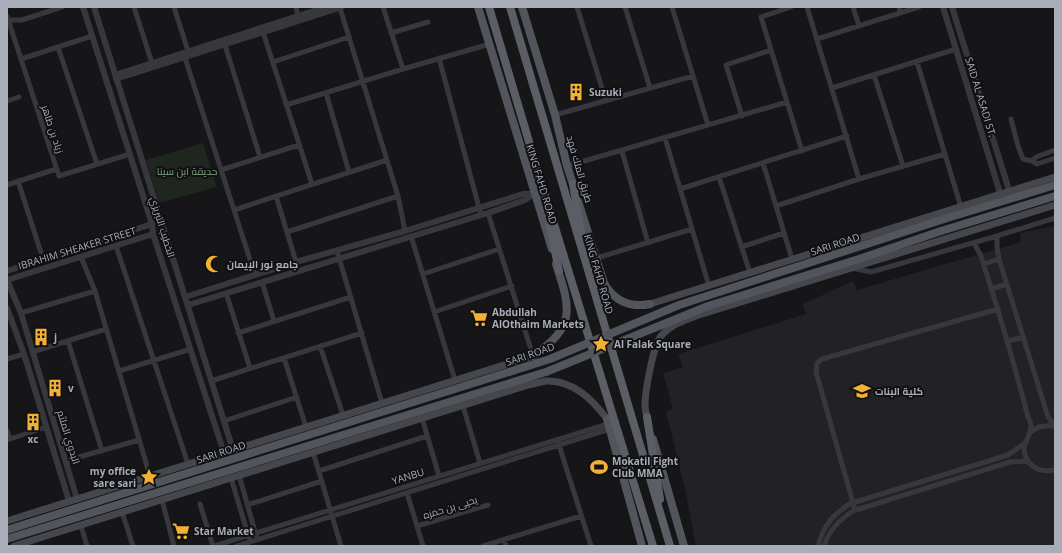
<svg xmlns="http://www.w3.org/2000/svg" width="1062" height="553" font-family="'Open Sans',Cairo,sans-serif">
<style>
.built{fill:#222225}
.green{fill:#1e261f}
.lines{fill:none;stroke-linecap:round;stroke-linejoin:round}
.minor{stroke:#37383d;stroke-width:5}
.tertiary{stroke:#37383d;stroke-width:6}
.secondary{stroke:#45474d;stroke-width:7}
.primary{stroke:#53555c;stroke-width:8}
.trunk{stroke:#5b5e65;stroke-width:8}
.primary-bridge{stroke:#53555c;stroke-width:8}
.labels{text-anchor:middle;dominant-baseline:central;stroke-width:4;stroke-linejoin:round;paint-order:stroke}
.poi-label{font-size:10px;font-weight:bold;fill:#a8adb8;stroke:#111113;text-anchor:start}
.street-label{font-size:10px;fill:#a8adb8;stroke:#111113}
.park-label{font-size:10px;fill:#7fa381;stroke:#111113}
</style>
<rect width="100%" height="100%" fill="#161618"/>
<!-- built -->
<path class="built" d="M1055,226V546H696L685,489L666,411L673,409L663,373L683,367L678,354L806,314L803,304L853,281L857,290L1021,242L1020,233Z"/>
<!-- green -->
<path class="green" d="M203,143L217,187L159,203L146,160Z"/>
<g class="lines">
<!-- minor -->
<path class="minor" d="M134,7L152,63
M174,7L188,51
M296,7L298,16
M383,7L403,69
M577,7L606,101
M625,7L650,88
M672,7L708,125
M791,7L761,17L802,151
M807,7L859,179
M853,7L859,26
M899,7L901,13
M340,8L398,196L405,231
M7,16L59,176L130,154
M7,20H22L62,7
M263,32L312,184
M391,33L428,22
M817,39L919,7
M225,45L260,157
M58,47L97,164
M185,58L255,275
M439,58L481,215
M21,59L92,36
M273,62L349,37
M917,62L961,207
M874,75L903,166
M832,88L956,49
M326,93L349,172
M7,101L19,97
M286,105L403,69L490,44
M555,115L693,76
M742,116L726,65L771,50
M1011,119L1018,146L1023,159L1032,161L1037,164L1055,158
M665,138L709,286
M622,151L648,243
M1032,161L1036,157L1055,150
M763,163L792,259
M567,166L787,102
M221,170L299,145
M719,177L750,273
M18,181L43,259
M7,185L56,169
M680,189L847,136
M276,196L296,262
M776,206L859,179L945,154
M234,210L387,160
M488,213L533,356
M287,232L398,196
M411,236L455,380
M997,236V247L999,259L1048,417L1055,426
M974,243L981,256C998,309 1014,363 1028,417C1029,420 1031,423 1031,426C1031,439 1018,445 1028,461C1034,470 1045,472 1055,470
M116,246L188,464
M741,247L784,233
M337,251L382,403
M81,257L95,291L150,476
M597,258L692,229
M984,264L999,259
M852,268L871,272L997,236L1055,218
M423,274L499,249
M262,282L274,321
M991,289L1007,284
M226,293L250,368
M434,312L512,286
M21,313L95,291
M238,333L351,297
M68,341L102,451
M1008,341L1024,337
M320,346L343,415
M32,352L106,329
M284,358L306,427
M7,359L24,354
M119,371L191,349
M211,381L362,333
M463,406L480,463
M422,418L439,476
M224,421L297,397
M7,430L10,439
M1029,433C1038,426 1044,425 1055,426
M7,440L46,427
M558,442L591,546
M313,452L341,546
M65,461L139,440
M319,471L427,436
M239,475L256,535
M231,478L249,538
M407,493L423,546
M162,500L174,546
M200,504L213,546
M247,505L322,481
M855,510L816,372L817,363L822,359L998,309
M122,512L133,546
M81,526L87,546
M417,526L488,505
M504,540L506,546
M214,546L608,424
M237,546L610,429
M483,546L581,516
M818,546C824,525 831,517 849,504L1008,455L1025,443
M824,546C829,530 839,520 853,511L1010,462L1028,461"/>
<!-- tertiary -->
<path class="tertiary" d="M83,7L152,224L153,234L224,453
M94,7L233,450
M943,7L1000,193
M952,7L1009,190
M115,75L326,7
M116,79L342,7
M7,271L152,224
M7,280L21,313L77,499
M7,280L153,234
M185,297L296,262L405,231L523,194H534
M188,305L488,213L525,200L534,194
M7,308L24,354L69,501"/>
<!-- secondary -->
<path class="secondary" d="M650,304L1055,177
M647,417C646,414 645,409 645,405C645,392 653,346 661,336C671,324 685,320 699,315L1055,205
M7,521L533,356
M14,546L528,385C534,384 540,382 546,381C573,380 592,399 607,419"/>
<!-- primary -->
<path class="primary" d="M478,7L552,249
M522,7L555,115L567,166L575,190
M578,201L604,283C614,301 630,308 650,304
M944,219L1055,185
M941,231L1055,196
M533,356C576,326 571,310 556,264
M607,419L642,546
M653,439L684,546
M7,530L267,448
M7,539L272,457"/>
<!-- trunk -->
<path class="trunk" d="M489,7L541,182L653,546
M510,7L670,546
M573,184L581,232
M550,226L559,271
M647,417L660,499"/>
<!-- primary-bridge -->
<path class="primary-bridge" d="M267,448L550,359L679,305L944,219
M272,457L546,372L708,306L859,259L941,231"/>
</g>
<!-- icons -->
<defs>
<g id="building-bare" transform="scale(1.38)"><path d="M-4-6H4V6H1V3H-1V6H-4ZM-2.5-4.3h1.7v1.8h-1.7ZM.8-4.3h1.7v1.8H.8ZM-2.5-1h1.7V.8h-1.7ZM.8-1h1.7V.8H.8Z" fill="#f2b134" stroke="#111113" stroke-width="2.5" paint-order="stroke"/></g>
<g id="mosque-bare" transform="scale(1.38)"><path d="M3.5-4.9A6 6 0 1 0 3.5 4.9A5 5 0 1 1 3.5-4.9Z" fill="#f2b134" stroke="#111113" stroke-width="2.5" paint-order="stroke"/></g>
<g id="supermarket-bare" transform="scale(1.38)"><path d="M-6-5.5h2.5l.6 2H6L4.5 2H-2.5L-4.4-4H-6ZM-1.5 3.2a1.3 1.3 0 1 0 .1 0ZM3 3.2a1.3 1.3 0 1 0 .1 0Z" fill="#f2b134" stroke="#111113" stroke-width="2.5" paint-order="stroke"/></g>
<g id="sight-bare" transform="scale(1.38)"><path d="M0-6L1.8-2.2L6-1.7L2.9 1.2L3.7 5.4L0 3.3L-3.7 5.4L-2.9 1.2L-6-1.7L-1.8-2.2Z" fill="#f2b134" stroke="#111113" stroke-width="2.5" paint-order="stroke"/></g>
<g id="university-bare" transform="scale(1.38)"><path d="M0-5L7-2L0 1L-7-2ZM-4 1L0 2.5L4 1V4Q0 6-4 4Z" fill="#f2b134" stroke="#111113" stroke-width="2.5" paint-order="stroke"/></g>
<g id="stadium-bare" transform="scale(1.38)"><path d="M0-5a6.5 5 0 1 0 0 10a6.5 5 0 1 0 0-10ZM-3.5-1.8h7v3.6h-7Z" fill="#f2b134" stroke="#111113" stroke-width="2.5" paint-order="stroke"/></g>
</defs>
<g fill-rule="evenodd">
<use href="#building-bare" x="576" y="92"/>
<use href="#mosque-bare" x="214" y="264"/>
<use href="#supermarket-bare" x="479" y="318"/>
<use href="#building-bare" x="41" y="337"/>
<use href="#sight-bare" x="601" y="344"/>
<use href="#building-bare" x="55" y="388"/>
<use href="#university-bare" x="862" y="391"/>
<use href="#building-bare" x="33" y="422"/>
<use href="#stadium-bare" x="599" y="467"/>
<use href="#sight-bare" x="149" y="477"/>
<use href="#supermarket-bare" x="181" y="531"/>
</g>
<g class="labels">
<!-- poi labels -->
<g class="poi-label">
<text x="589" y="92">Suzuki</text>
<text x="227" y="264">جامع نور الإيمان</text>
<text x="492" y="312">Abdullah<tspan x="492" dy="12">AlOthaim Markets</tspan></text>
<text x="54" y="337">j</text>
<text x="614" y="344">Al Falak Square</text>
<text x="68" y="388">v</text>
<text x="875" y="391">كلية البنات</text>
<text x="33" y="439" text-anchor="middle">xc</text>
<text x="612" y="461">Mokatil Fight<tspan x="612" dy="12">Club MMA</tspan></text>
<text x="136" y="471" text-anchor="end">my office<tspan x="136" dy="12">sare sari</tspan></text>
<text x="194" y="531">Star Market</text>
</g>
<!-- street labels -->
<g class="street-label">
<text transform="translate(981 97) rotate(73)">SAID AL ASADI ST.</text>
<text transform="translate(53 129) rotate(72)">زياد بن طاهر</text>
<text transform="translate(580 169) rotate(74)">طريق الملك فهد</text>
<text transform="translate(542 184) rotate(73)">KING FAHD ROAD</text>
<text transform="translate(163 227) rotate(73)">الخطيب التبريزي</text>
<text transform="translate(835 244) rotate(-18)">SARI ROAD</text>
<text transform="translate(77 248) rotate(-17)">IBRAHIM SHEAKER STREET</text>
<text transform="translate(599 274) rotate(74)">KING FAHD ROAD</text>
<text transform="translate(530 354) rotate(-19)">SARI ROAD</text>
<text transform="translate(69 437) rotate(73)">البدوي الملثم</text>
<text transform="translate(221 452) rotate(-18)">SARI ROAD</text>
<text transform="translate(408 476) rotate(-17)">YANBU</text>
<text transform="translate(450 507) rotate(-17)">يحيى بن حمزه</text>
</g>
<!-- park labels -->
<g class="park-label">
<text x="187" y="171">حديقة ابن سينا</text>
</g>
</g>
<!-- border -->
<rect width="1062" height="553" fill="none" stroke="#a8adb8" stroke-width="16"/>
</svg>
